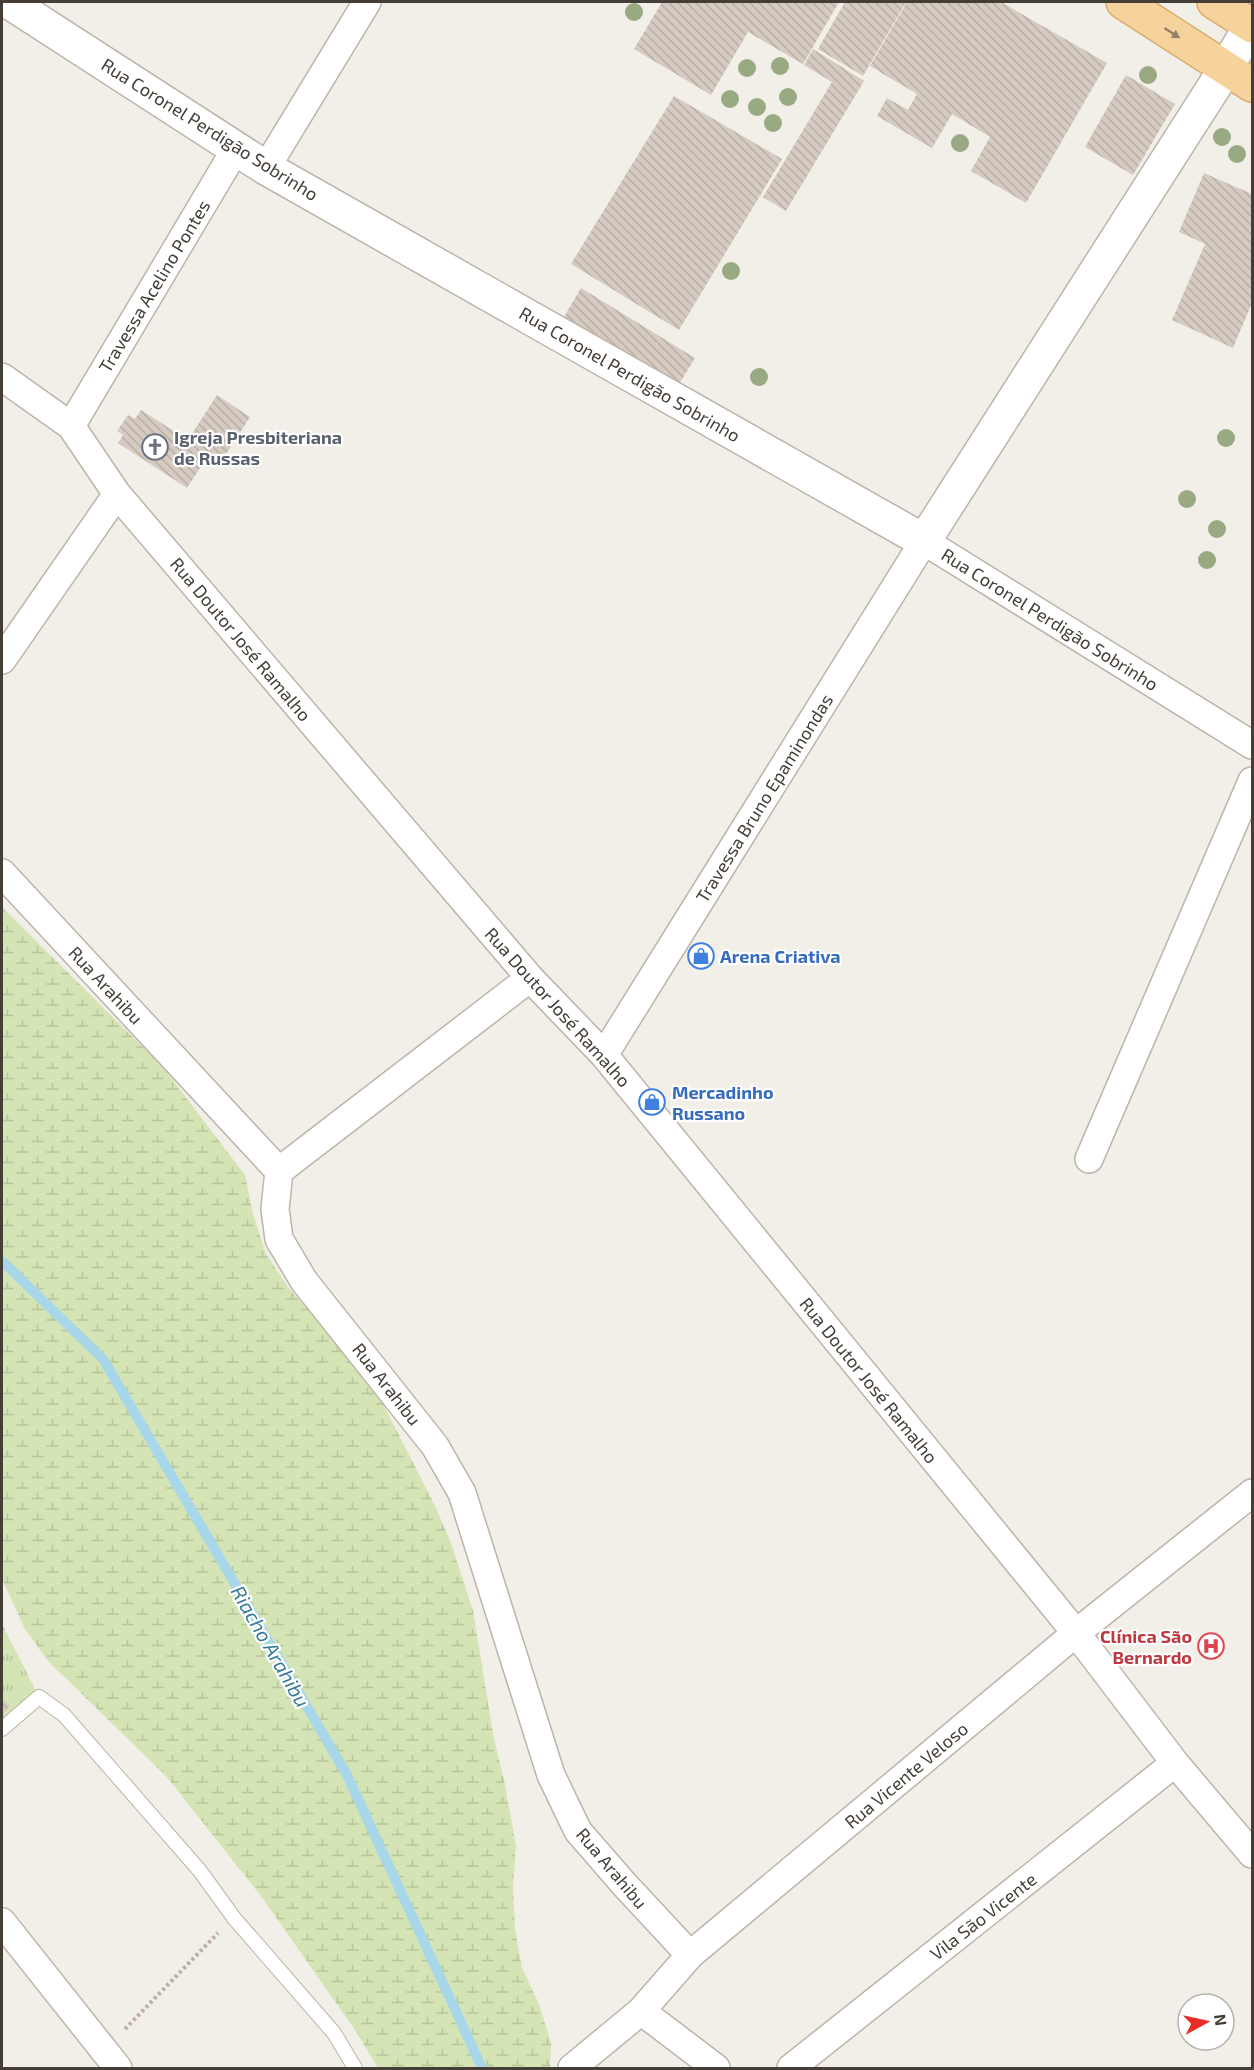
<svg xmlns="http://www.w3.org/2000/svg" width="1254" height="2070" font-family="'Exo 2',sans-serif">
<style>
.grass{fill:url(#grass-tufts)}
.wetland{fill:url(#wetland-marsh)}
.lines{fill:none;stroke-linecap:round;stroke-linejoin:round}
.stream{stroke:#a9d7ea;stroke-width:10}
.building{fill:url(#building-back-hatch)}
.service-casing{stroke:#bdb4ab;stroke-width:16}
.minor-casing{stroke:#bdb4ab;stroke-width:30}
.tertiary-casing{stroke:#bdb4ab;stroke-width:36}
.primary-casing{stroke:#daad6e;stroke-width:36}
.path{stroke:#beae9d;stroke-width:4;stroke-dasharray:3 3;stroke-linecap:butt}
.service{stroke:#fff;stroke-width:14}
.minor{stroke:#fff;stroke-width:27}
.tertiary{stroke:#fff;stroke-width:33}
.primary{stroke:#f6d29d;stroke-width:33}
.tree{fill:#99aa82}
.oneway{fill:#958165}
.labels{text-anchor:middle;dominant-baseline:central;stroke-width:4.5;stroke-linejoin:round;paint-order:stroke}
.street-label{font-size:18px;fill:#453e37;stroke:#fff}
.worship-label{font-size:18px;font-weight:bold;fill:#5b616d;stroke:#fff;text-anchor:start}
.shop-label{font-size:18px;font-weight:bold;fill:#366cbe;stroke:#fff;text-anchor:start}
.health-label{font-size:18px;font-weight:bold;fill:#be3a42;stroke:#fff;text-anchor:end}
.water-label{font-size:20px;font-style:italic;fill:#357b9a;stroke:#fff}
</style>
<defs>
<pattern id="grass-tufts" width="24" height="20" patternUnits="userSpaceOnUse" patternTransform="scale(1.5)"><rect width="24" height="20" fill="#d4e4b4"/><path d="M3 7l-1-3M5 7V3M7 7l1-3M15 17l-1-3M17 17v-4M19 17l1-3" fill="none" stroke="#b7c59b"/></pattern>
<pattern id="wetland-marsh" width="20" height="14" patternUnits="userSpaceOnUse" patternTransform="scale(1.5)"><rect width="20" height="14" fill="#d4e4b4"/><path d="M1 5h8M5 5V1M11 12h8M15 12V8" fill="none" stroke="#b7c59b"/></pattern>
<pattern id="building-back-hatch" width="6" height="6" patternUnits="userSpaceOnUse" patternTransform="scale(1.5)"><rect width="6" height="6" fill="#d6cbc1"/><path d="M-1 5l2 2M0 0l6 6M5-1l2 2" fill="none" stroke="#b9afa6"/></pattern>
</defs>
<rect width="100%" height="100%" fill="#f2eee8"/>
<!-- grass -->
<path class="grass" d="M2,1624L39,1697L2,1729Z"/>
<!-- wetland -->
<path class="wetland" d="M2,907L162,1066L245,1175L253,1214L266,1254L288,1287L360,1370L383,1404L435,1506L451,1543L473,1611L494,1739L504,1780L516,1846L513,1886L515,1929L522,1968L539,2004L551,2043L550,2068H378L355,2030L261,1896L166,1776L48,1661L25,1629L2,1579Z"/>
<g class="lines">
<!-- stream -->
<path class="stream" d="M2,1261L103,1359L347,1775L482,2068"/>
</g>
<!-- building -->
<path class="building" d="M662,2H839L803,64L748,32L711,95L634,49Z
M845,2H906L863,76L818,49Z
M907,2H1001L1107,63L1026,203L971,171L990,137L952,114L932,148L877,116L887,98L908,110L917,94L870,66Z
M813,49L864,81L786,211L763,197L832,82L804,65Z
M1126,75L1175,104L1133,175L1085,147Z
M674,96L782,159L679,330L571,264Z
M1204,173L1252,194V303L1233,348L1172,320L1205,244L1179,232Z
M581,288L695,358L675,391L561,322Z
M217,395L250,417L221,462L209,454L187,488L118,443L123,435L117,431L128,415L135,419L141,410L188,440Z
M2,1698L10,1706L2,1714Z"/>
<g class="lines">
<!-- service casing -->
<g class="service-casing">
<path id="service" d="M2,1729L39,1697L64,1715L200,1871L234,1918L334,2033L355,2068"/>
</g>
<!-- minor casing -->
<g class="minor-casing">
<path id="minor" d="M266,168L367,2
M2,377L71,426L117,494L530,978L604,1055L1076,1633L1175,1763L1252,1854
M71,426L237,147
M2,660L117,494
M2,873L279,1171L275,1209L279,1239L304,1281L435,1446L462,1493L551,1775L578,1831L624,1884L690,1955
M604,1055L924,541L1252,745
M1089,1159L1252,781
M279,1171L530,978
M2,1922L118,2068
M641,2011L716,2068
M572,2068L641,2011L690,1955L1076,1633L1252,1493
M791,2068L1175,1763"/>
</g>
<!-- tertiary casing -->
<g class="tertiary-casing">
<path id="tertiary" d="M9,2L266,168L924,541L1226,68L1251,25"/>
</g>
<!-- primary casing -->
<g class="primary-casing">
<path id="primary" d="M1123,2L1252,85
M1214,2L1252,26"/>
</g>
<!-- path -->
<path class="path" d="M125,2029L218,1933"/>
<!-- service -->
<use href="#service" class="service"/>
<!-- minor -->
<use href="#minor" class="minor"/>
<!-- tertiary -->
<use href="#tertiary" class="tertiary"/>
<!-- primary -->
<use href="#primary" class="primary"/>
</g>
<!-- trees -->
<g class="tree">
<circle cx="634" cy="12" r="9"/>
<circle cx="780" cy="66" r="9"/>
<circle cx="747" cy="68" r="9"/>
<circle cx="1148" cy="75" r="9"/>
<circle cx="788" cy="97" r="9"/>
<circle cx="730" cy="99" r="9"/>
<circle cx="757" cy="107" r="9"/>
<circle cx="773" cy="123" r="9"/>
<circle cx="1222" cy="137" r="9"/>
<circle cx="960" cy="143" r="9"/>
<circle cx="1237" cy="154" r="9"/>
<circle cx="731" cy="271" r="9"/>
<circle cx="759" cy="377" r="9"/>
<circle cx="1226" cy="438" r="9"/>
<circle cx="1187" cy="499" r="9"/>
<circle cx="1217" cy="529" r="9"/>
<circle cx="1207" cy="560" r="9"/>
</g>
<!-- one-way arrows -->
<defs><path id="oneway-solid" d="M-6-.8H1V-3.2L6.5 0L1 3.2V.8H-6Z" transform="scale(1.5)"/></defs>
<use class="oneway" href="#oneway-solid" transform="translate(1172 33) rotate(33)"/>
<!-- icons -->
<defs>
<g id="church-ring" transform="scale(1.35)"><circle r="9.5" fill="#fff" stroke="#6b7280" stroke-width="1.5"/><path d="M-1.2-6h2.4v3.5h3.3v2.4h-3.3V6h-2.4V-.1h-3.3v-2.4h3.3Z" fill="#6b7280"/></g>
<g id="shop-ring" transform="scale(1.35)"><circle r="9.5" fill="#fff" stroke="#3f7fe0" stroke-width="1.5"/><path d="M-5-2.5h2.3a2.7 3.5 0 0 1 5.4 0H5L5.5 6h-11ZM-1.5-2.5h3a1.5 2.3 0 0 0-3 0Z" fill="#3f7fe0"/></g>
<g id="hospital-ring" transform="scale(1.35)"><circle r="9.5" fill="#fff" stroke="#e0444e" stroke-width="1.5"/><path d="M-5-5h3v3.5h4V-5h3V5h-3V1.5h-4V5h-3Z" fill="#e0444e"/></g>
</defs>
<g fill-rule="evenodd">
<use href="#church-ring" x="155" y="447"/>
<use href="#shop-ring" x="701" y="956"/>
<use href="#shop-ring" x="652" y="1102"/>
<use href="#hospital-ring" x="1211" y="1646"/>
</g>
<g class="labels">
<!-- street labels -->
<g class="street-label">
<text transform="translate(210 129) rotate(32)">Rua Coronel Perdigão Sobrinho</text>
<text transform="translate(154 286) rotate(-59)">Travessa Acelino Pontes</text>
<text transform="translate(630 374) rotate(30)">Rua Coronel Perdigão Sobrinho</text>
<text transform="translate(1050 619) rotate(32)">Rua Coronel Perdigão Sobrinho</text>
<text transform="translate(241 639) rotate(50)">Rua Doutor José Ramalho</text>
<text transform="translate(764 798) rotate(-58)">Travessa Bruno Epaminondas</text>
<text transform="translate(106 985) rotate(47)">Rua Arahibu</text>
<text transform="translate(558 1007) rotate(48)">Rua Doutor José Ramalho</text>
<text transform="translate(869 1380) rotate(51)">Rua Doutor José Ramalho</text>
<text transform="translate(387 1384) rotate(52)">Rua Arahibu</text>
<text transform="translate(906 1775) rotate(-40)">Rua Vicente Veloso</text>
<text transform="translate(612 1868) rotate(50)">Rua Arahibu</text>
<text transform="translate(983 1916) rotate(-38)">Vila São Vicente</text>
</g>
<!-- worship labels -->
<g class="worship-label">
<text x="174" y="437">Igreja Presbiteriana<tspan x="174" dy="21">de Russas</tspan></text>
</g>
<!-- shop labels -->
<g class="shop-label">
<text x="720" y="956">Arena Criativa</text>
<text x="672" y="1092">Mercadinho<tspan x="672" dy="21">Russano</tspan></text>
</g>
<!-- health labels -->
<g class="health-label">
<text x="1192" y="1636">Clínica São<tspan x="1192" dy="21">Bernardo</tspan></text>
</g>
<!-- water labels -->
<g class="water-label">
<text transform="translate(271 1646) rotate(60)">Riacho Arahibu</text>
</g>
</g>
<!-- border -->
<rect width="1254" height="2070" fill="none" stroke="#453e37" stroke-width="6"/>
<!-- north arrow -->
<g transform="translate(1206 2022) rotate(82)"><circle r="28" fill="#ffffff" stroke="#b5b2af" stroke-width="1.5"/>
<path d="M0-4.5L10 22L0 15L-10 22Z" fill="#e92e28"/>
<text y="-9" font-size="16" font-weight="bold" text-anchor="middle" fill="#453e37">N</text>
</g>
</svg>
